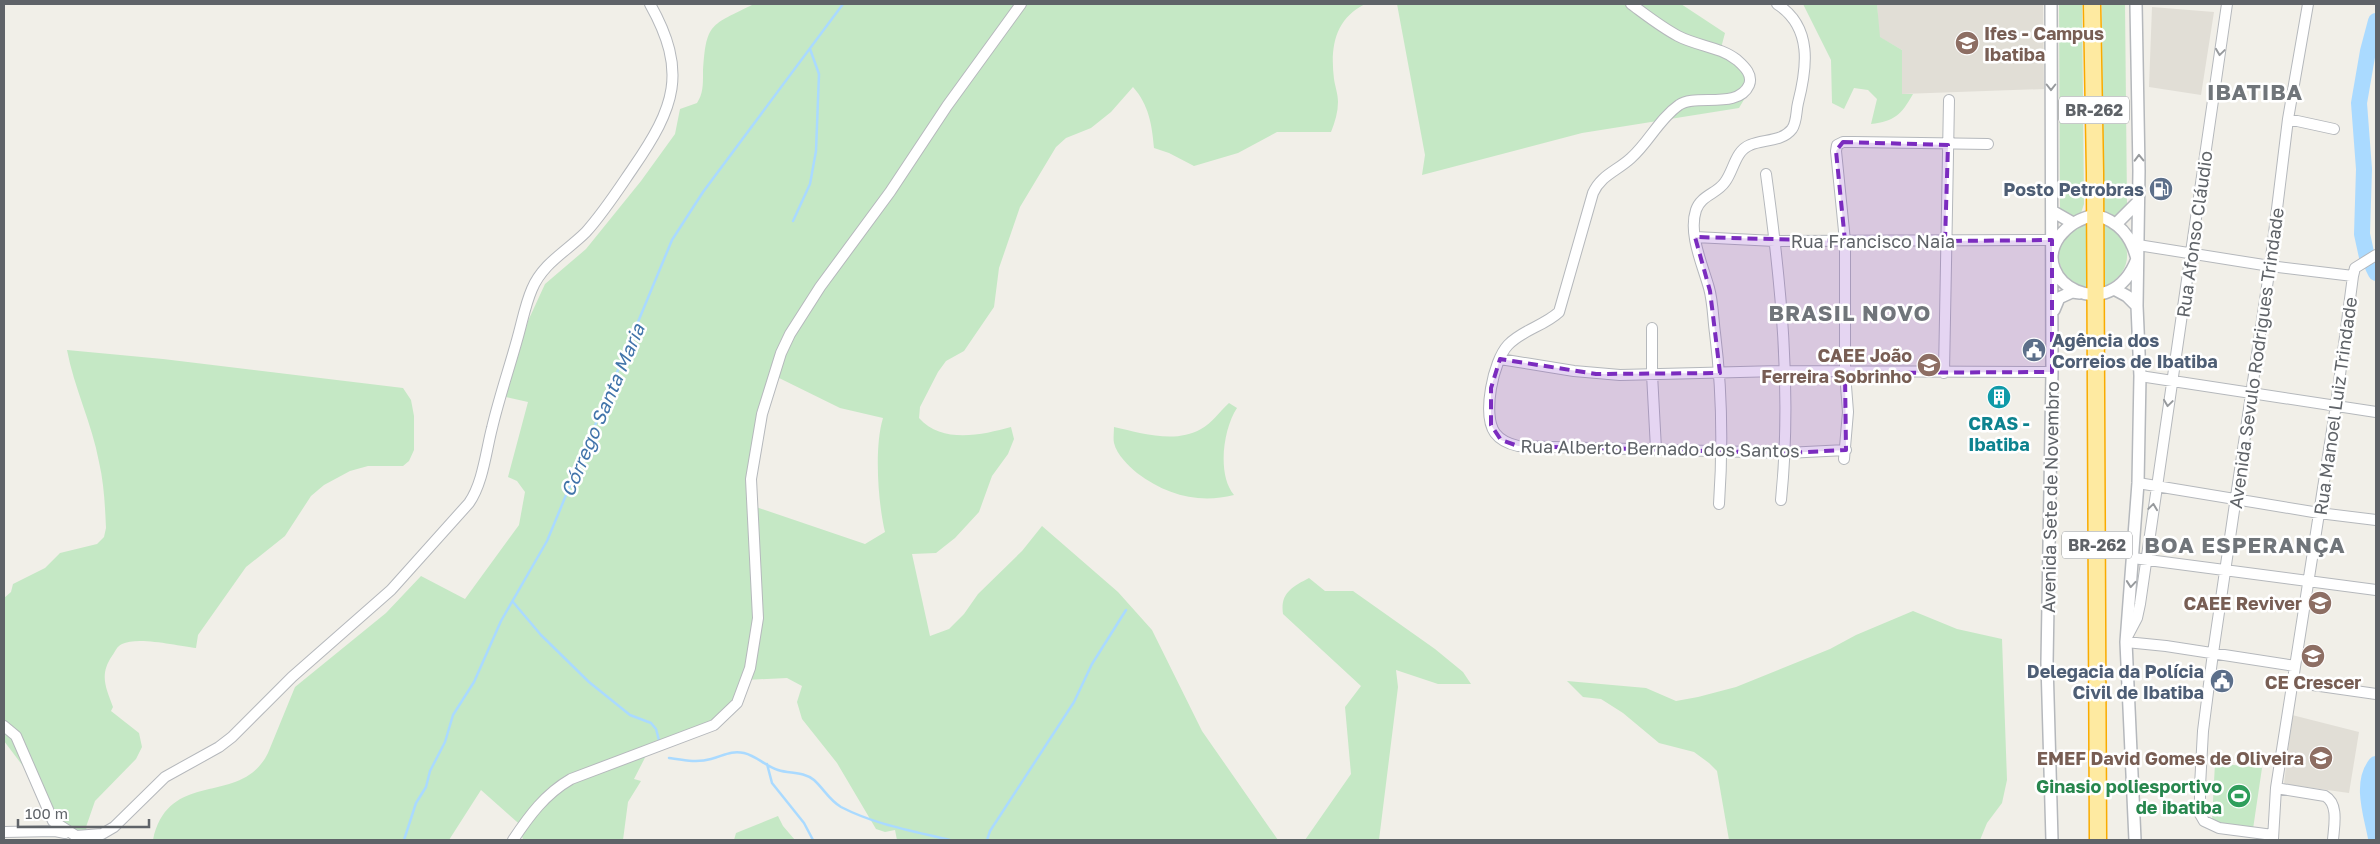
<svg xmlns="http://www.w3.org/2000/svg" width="2380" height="844" font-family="'Golos Text',sans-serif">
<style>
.education{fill:#e1ded6}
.green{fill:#c5e8c5;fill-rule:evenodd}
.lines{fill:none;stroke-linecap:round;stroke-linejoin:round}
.stream{stroke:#aadaff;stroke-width:2.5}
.river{stroke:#aadaff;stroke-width:16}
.minor-casing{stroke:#b5b8bc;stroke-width:12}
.tertiary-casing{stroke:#b5b8bc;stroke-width:14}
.trunk-casing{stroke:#f9ab00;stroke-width:19}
.minor{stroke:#fff;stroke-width:10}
.tertiary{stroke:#fff;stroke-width:11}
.trunk{stroke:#feeaa1;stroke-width:16}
.oneway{stroke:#979a9d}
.marked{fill:#7b2cbf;fill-opacity:0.2;stroke:#7b2cbf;stroke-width:4;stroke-dasharray:10 6;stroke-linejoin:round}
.labels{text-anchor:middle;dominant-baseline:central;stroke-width:5;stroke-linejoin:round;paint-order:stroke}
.shield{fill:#fff;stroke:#8f9295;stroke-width:1}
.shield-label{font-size:16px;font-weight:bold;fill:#5f6368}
.education-label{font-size:18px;font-weight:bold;fill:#785e54;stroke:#fff;text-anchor:end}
.service-label{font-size:18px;font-weight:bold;fill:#4e5e75;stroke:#fff;text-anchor:end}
.street-label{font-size:18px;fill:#5f6368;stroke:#fff}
.culture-label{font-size:18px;font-weight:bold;fill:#0d838f;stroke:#fff}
.leisure-label{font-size:18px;font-weight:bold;fill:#27864d;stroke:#fff;text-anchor:end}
.water-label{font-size:19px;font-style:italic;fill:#4174aa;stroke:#fff}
.district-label{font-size:22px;font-weight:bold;letter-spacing:1px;fill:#70757a;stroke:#fff}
</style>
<rect width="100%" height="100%" fill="#f1efe8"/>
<!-- education -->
<path class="education" d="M1877,4H2043L2044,89L1902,94V50L1879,37Z
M2152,7L2214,12L2201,95L2149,87Z
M2292,715L2359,732L2349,793L2284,784Z"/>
<!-- green -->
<path class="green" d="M754,4H1365C1335,19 1330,47 1334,79C1335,86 1338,94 1338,102C1338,112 1335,122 1331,132H1277L1238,153L1194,166L1169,153L1154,148C1152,125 1149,105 1133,87L1111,112L1091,128L1066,138L1056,147L1020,207L999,268L994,307L964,351L946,361L938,372L920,407L919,418C942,444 982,435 1011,427L1014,439L1008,454L992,476L979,512L955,538L936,553L912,554L930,636L949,629L964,614L978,594L1022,551L1042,526L1118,592L1152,630L1202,731L1278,840H897L895,830L885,832L876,829L837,763L802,719L797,702L802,686L787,678L745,680L720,719L651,746L634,779L641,781L628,802L623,840H522L523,838L520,836L525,829L481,790L449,840H153C169,767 241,808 268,753L295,687L386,613L421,576L465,599L519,525L525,492L517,481L508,477L528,402L506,397L528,321L545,284L586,249L641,181L675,134L680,109L697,103C703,94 703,85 703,74C706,22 710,26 754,4ZM777,377L840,408L883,418C874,447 878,503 885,532L865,544L753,506C756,462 762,419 777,377Z
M1397,4H1681L1725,33L1721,48L1755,81L1739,108L1582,133L1422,175L1425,155Z
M1803,4H1877L1880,37L1902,50V94H1913C1901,115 1895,121 1871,124L1877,99L1868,90L1854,88L1844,109L1832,103L1831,60Z
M2059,4H2082L2084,204L2081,213L2074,217L2062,212L2060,208Z
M2102,4H2125L2127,204L2126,208L2117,217L2108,215L2103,208Z
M2087,223L2088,288C2049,280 2050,233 2087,223Z
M2101,223C2136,235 2136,276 2100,288Z
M67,350L163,359L403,388L411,400L414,416V450L409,461L403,466H368L350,471L324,485L311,496L285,536L246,567L198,635L196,648C178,646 138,636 122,644C117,646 115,652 112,656C99,675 106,688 113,707L111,711L139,733L142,747L136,759L95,801L86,827L89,840H79L57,824L32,778L4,741V598L11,592L13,584L45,568L60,553L97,544L104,537L106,528C105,506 104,483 99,462C92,423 74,388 67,350Z
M1229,403L1237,408C1223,429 1217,475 1234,495C1199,504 1166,495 1137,473C1128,465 1117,455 1114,443C1113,438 1114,432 1114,427C1141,433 1175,444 1201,429C1211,424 1220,411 1229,403Z
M1309,578L1325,591H1353L1435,649L1463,672L1471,684H1438L1396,670L1398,687L1379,840H1305L1351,774L1345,707L1361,686L1283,614C1280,593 1292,587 1309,578Z
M1913,611L1957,629L2002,639L2007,780L2002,803L1987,823L1980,840H1729L1717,771L1709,763L1694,752L1659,743L1623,713L1601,699L1583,697L1567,681L1646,688L1676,701L1698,697L1736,687L1830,649L1856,635Z
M2215,763L2262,768L2253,829L2231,828L2212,820Z
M778,816L783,826L795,840H734L736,833Z"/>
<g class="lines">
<!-- stream -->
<path class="stream" d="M793,221L810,184L816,151L819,74L810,49
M513,602L541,635L589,682L630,715L651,723L656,729L660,744
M669,758C683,760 697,763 711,759C723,756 731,750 744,753C757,756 765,766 778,770C790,774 803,771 814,780C824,789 829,800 841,807C876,825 913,831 950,840
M767,764L772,783L804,823L813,840
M404,840L416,803L426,787L430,771L445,742L453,715L474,682L501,621L547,541L672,240L703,192L843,4
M987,840L990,831L1074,702L1092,664L1126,610"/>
<!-- river -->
<path class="river" d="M2367,257L2362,234L2364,169L2359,103L2368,51L2376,21
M2373,267L2376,273
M2376,764C2360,783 2372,816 2376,838"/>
<!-- minor casing -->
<g class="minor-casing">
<path id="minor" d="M1631,4C1646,15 1661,27 1678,36C1697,46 1721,47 1737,60C1745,67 1753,75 1749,85C1738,110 1695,93 1679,105C1659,119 1649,142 1631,158C1617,171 1601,175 1593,193L1559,312C1544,326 1522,330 1508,345C1493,361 1482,415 1495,433C1501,441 1509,444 1518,446L1786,453L1846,450
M2288,119L2334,129
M1766,174C1781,282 1792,392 1781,500
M1695,237L1775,241L2052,240
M2138,245L2270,266L2353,276
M1652,328V374L1656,449
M1500,359L1574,371L1620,375L1785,371L2052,372
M1944,373L1949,100
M2140,376L2376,412
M1844,459L1848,412L1845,373V241L1836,151L1837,145L1843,142H1854L1988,144
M2138,483L2319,513L2376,520
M1719,504C1723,446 1722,390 1715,333C1713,319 1713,302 1709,288C1703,266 1688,234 1696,210C1701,195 1717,194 1725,182C1734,170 1735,151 1750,145C1763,139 1782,142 1792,129C1797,122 1796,111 1798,103C1807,68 1813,27 1777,4
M2133,558L2376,590
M2126,639L2137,618L2140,604L2227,4
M2126,642L2166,646L2295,666
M2292,682L2376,694
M4,726L16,736L53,821L76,836L102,834L114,827L165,777L219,747L232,737L292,677L391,590L469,503C483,483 486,451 492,428C499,398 509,369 517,340C522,323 525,305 532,289C543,263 567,251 586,232C604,212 618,190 633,168C675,107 688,72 650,4
M2276,788L2325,796C2339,804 2334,826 2333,840
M4,832L55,831L65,833
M2273,835L2219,828L2204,821L2200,814V786L2203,731L2213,653L2270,266L2288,119L2308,4
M2273,839L2276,788L2336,405L2353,276L2355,268L2376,255
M513,840C529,816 545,794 571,779L714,725L737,703L750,668L758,618L751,479L762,414L781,353L790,334L820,287L890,192L947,106L1021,4"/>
</g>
<!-- tertiary casing -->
<g class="tertiary-casing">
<path id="tertiary" d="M2051,4L2052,372L2047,663L2052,840
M2052,211L2073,223
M2095,215C2119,221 2131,236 2137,259C2110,329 2028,281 2059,237C2068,225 2080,218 2095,215Z
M2116,224L2138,202
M2114,289L2127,296L2137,306
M2054,310L2059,298L2072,292L2080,293
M2135,840L2126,642L2138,483L2140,376L2137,306L2139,171L2136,4"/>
</g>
<!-- trunk casing -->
<g class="trunk-casing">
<path id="trunk" d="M2092,4L2095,173L2098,840"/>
</g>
<!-- minor -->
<use href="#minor" class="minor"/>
<!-- tertiary -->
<use href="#tertiary" class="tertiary"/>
<!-- trunk -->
<use href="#trunk" class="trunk"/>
</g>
<!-- one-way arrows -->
<defs><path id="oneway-chevron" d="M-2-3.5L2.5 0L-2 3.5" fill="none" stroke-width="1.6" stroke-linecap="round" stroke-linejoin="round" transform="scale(1.25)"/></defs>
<g class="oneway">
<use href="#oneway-chevron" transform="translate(2220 52) rotate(98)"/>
<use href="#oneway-chevron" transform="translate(2051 87) rotate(90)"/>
<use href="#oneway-chevron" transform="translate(2139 158) rotate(-91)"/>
<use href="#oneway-chevron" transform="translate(2168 403) rotate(98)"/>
<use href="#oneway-chevron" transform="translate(2153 507) rotate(-82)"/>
<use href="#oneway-chevron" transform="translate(2131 584) rotate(95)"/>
</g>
<!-- marked area -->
<path class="marked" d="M1843,142L1948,145L1945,241L2052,240V372L1845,373L1846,450L1786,453L1518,446L1501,440L1491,425V388L1500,359L1596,374L1720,373L1710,291L1695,237L1845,241L1836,151Z"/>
<!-- icons -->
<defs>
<g id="university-disc" transform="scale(1.25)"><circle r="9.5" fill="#8d6e63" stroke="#fff"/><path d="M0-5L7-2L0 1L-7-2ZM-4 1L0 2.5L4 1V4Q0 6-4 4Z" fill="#fff"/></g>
<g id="fuel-disc" transform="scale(1.25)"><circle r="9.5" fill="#5c6f8a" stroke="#fff"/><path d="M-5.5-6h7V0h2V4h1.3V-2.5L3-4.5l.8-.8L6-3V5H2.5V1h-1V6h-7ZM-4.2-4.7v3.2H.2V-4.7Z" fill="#fff"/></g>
<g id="civic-disc" transform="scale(1.25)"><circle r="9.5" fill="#5c6f8a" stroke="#fff"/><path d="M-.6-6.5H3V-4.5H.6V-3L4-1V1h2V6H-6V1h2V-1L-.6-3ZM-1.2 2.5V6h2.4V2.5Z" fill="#fff"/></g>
<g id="school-disc" transform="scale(1.25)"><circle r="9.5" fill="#8d6e63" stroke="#fff"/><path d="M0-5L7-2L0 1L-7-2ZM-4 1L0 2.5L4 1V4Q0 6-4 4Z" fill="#fff"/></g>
<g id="building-disc" transform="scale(1.25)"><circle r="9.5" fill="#0f9aa8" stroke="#fff"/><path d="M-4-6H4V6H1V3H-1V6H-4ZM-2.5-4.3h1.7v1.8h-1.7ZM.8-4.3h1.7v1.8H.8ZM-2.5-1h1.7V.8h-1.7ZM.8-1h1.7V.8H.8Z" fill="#fff"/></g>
<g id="stadium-disc" transform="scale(1.25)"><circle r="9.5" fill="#2e9e5b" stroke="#fff"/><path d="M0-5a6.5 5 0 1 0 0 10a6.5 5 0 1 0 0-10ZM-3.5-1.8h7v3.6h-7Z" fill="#fff"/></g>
</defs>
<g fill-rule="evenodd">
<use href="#university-disc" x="1967" y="43"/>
<use href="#fuel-disc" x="2161" y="189"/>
<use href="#civic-disc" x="2034" y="350"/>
<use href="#school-disc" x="1929" y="365"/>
<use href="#building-disc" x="1999" y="397"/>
<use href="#school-disc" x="2320" y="603"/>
<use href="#school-disc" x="2313" y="656"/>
<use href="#civic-disc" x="2222" y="681"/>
<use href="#school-disc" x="2321" y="758"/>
<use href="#stadium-disc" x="2239" y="796"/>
</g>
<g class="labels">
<!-- shield labels -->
<g class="shield">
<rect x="2059" y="96.5" width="70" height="27" rx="4"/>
<rect x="2062" y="531.5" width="70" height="27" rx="4"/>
</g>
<g class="shield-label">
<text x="2094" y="110">BR-262</text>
<text x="2097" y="545">BR-262</text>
</g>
<!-- education labels -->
<g class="education-label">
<text x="1984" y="33" text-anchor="start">Ifes - Campus<tspan x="1984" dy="21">Ibatiba</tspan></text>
<text x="1912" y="355">CAEE João<tspan x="1912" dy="21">Ferreira Sobrinho</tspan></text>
<text x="2302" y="603">CAEE Reviver</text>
<text x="2313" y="682" text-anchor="middle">CE Crescer</text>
<text x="2304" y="758">EMEF David Gomes de Oliveira</text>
</g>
<!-- service labels -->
<g class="service-label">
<text x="2144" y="189">Posto Petrobras</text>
<text x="2052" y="340" text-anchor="start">Agência dos<tspan x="2052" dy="21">Correios de Ibatiba</tspan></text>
<text x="2204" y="671">Delegacia da Polícia<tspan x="2204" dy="21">Civil de Ibatiba</tspan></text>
</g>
<!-- street labels -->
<g class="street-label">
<text transform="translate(2194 234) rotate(-82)">Rua Afonso Cláudio</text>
<text x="1873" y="241">Rua Francisco Naia</text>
<text transform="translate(2256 358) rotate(-82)">Avenida Sevulo Rodrigues Trindade</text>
<text transform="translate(2335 406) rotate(-82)">Rua Manoel Luiz Trindade</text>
<text transform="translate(1660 448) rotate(1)">Rua Alberto Bernado dos Santos</text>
<text transform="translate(2050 497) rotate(-89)">Avenida Sete de Novembro</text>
</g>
<!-- culture labels -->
<g class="culture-label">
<text x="1999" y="423">CRAS -<tspan x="1999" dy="21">Ibatiba</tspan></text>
</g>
<!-- leisure labels -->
<g class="leisure-label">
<text x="2222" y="786">Ginasio poliesportivo<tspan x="2222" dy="21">de ibatiba</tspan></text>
</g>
<!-- water labels -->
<g class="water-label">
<text transform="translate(602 410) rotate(-67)">Córrego Santa Maria</text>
</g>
<!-- district labels -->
<g class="district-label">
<text x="2255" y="91">IBATIBA</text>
<text x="1850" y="312">BRASIL NOVO</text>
<text x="2245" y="544">BOA ESPERANÇA</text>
</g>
</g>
<!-- border -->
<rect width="2380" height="844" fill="none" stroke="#5f6368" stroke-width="10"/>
<!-- scale -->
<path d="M18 819v8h131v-8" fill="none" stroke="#5f6368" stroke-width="2.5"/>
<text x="25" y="819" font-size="15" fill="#5f6368" stroke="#ffffff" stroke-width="4" paint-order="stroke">100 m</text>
</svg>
